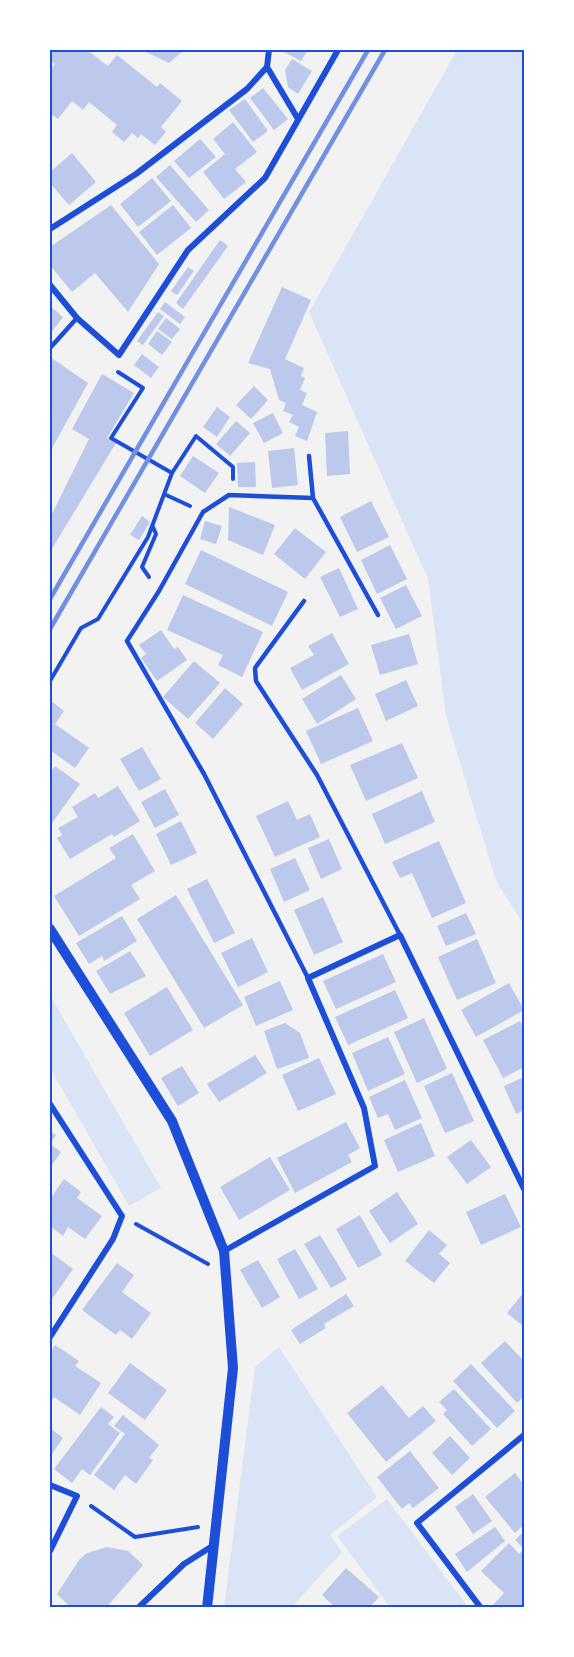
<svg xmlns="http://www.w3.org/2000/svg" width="574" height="1657" font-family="'Alegreya Sans',sans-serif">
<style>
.green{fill:#dbe4f7}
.building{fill:#bdc9ec}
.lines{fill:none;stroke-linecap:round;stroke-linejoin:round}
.path{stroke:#1d4ed8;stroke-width:4}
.service{stroke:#1d4ed8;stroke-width:4.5}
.minor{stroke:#1d4ed8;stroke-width:6}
.tertiary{stroke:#1d4ed8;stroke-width:10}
.rail{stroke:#7290e2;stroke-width:4.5}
.neatline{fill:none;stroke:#1d4ed8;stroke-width:2}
</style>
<rect width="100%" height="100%" fill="#f2f2f2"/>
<!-- green -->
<path class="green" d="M457,50H524V925L496,881L446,716L428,579L309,312Z
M50,995L161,1188L129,1206L50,1068Z
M279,1347L377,1497L330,1535L342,1552L292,1607H224L255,1367Z
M387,1499L468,1607H390L337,1536Z"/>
<!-- building -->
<path class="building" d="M50,50H87L108,66L117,55L157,87L160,83L182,101L161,127L166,132L155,145L141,134L138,138L132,133L124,142L112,132L117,125L89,102L83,110L72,101L58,119L50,113V70L55,64L50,60Z
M142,50H184L169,63Z
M280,50H308L301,61Z
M292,59L312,71L298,94L288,87L285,70Z
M263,88L288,119L274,130L250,98Z
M245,99L268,131L253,142L229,110Z
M233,122L257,152L235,169L246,182L224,199L203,172L225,154L213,139Z
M200,139L216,157L189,178L174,161Z
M72,153L96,182L69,205L50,183V172Z
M170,165L209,210L196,222L156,177Z
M152,178L171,201L138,227L120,204Z
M111,205L159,264L128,312L95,273L72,292L50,265V247Z
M173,205L191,228L157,255L139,232Z
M220,240L228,246L183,309L176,303Z
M188,267L194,271L177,295L171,291Z
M282,287L311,300L285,359L304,368L301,376L305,378L300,390L307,393L302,405L317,412L307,441L295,436L299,427L289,422L293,415L283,411L286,403L279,400L270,369L248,363Z
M165,302L185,317L180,324L160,309Z
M50,306L63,317L50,334Z
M158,312L164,316L143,345L137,341Z
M166,318L180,329L172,339L158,329Z
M157,331L172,342L162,355L148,344Z
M142,354L159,367L151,378L134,365Z
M50,357L88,383L50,452Z
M102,374L134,393L107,438L116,443L50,552V518L89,439L72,429Z
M254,386L268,400L251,419L236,405Z
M217,407L230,417L217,437L203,427Z
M273,413L283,433L264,443L253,423Z
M236,421L250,433L230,456L216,444Z
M348,431L350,474L327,476L325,433Z
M294,448L298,485L272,488L268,451Z
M193,456L219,473L205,493L180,476Z
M255,462L256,487H238L237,463Z
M371,501L389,537L357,552L340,517Z
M229,507L275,525L263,555L228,540Z
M142,516L150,522L139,540L130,535Z
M205,521L222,526L216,544L200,539Z
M295,528L326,552L305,579L274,554Z
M390,545L407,579L377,594L361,560Z
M201,550L288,592L272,626L185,584Z
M339,568L358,609L340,617L320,577Z
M406,585L422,616L396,629L380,598Z
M183,595L263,632L242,677L218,665L223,655L167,630Z
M161,630L174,649L178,647L187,660L157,681L141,658L146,654L139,645Z
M332,633L349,664L302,690L290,668L314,655L308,646Z
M409,634L418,664L380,675L371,645Z
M194,661L220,683L188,719L163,697Z
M341,675L356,699L317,724L302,699Z
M406,680L418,706L386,721L375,694Z
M225,688L243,704L213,739L195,723Z
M50,700L64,711L55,724L89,748L75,768L50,750Z
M358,708L373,741L321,764L306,731Z
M402,743L418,778L366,801L350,765Z
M142,747L161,779L139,791L120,759Z
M55,766L80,784L52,823L50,821V773Z
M118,786L140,821L114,837L112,834L70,859L57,838L62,835L58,828L78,817L72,807L95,793L98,798Z
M165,789L179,815L155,828L141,802Z
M422,791L435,822L385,844L372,814Z
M288,801L297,820L310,814L320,837L275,857L256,816Z
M181,821L197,853L171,865L156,834Z
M133,834L155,871L131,885L140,899L79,936L54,896L116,858L109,848Z
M329,839L342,869L321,879L308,848Z
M439,841L466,903L432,918L412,873L400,878L392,862Z
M295,858L310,890L284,902L270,869Z
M207,879L235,933L214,943L187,889Z
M176,895L243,1005L204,1028L137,919Z
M323,897L343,942L314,955L294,910Z
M466,913L476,934L446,946L437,926Z
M122,916L137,941L104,961L102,956L89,964L76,943Z
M252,938L268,972L238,987L221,953Z
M477,939L496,983L457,1000L438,957Z
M130,951L146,976L110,994L96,971Z
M383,954L396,982L336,1009L323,981Z
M280,981L293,1010L256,1026L244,997Z
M509,983L524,1010L476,1037L461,1010Z
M167,987L193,1030L150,1056L124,1013Z
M395,990L408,1018L348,1045L335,1017Z
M424,1018L447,1069L417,1083L394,1032Z
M520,1021L524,1030V1067L503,1078L483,1040Z
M285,1023L300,1033L309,1058L277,1069L264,1031Z
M388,1037L405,1074L368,1091L352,1053Z
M255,1055L267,1073L219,1102L207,1084Z
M319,1058L336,1094L298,1111L282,1075Z
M182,1066L199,1093L178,1106L161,1078Z
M452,1073L474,1121L445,1133L424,1086Z
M524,1077V1110L516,1114L504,1086Z
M405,1080L422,1118L395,1130L388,1114L378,1118L369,1097Z
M346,1122L360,1148L348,1155L352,1162L295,1193L277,1158Z
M421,1123L435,1156L398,1172L384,1140Z
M50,1131L56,1135L50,1144L61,1152L50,1168Z
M471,1140L491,1167L467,1184L447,1157Z
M270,1157L290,1190L239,1220L220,1187Z
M64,1179L81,1192L77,1198L102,1216L85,1239L68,1227L63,1236L50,1226V1199Z
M397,1192L418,1224L390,1243L369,1211Z
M505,1194L521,1227L481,1245L466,1212Z
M360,1215L382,1255L358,1268L336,1229Z
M429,1230L447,1245L439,1254L450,1263L434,1283L405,1261Z
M320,1235L347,1279L331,1288L304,1244Z
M295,1249L318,1289L299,1299L277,1259Z
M50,1252L73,1269L52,1299L50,1297Z
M258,1260L280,1297L262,1308L240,1270Z
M117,1263L134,1275L122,1292L151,1313L132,1339L120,1330L116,1335L82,1310Z
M524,1292V1327L507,1313Z
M346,1294L354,1306L324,1324L326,1328L300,1344L291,1330Z
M505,1341L524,1361V1396L517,1403L481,1363Z
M55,1345L79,1361L75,1366L101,1383L80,1415L54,1397L52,1400L50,1398V1353Z
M130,1363L167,1390L145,1420L108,1393Z
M471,1364L515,1411L497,1428L453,1381Z
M382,1385L409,1418L423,1406L436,1421L386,1462L347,1413Z
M454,1389L491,1429L472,1446L443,1414L447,1410L439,1402Z
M101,1407L114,1417L108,1424L120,1433L90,1475L82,1469L72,1483L54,1469Z
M123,1415L159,1445L149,1458L153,1460L136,1484L125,1475L114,1490L94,1475L125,1434L114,1426Z
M50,1428L63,1438L50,1457Z
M450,1436L470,1458L452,1475L432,1453Z
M410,1451L439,1488L413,1508L409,1503L402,1509L377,1477Z
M515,1473L524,1485V1525L515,1533L485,1497Z
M473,1494L492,1521L473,1534L455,1507Z
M495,1527L505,1541L467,1572L455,1554Z
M524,1531V1608H490L504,1593L481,1571L509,1543L519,1554L524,1549L515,1540Z
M107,1547L128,1551L143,1565L106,1608H71L57,1594L79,1560L87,1553Z
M346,1568L379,1597L369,1608H336L322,1595Z"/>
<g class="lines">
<!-- path -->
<path class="path" d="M118,372L143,388L111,438L172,473
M164,494L190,506
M149,577L142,567L156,534L153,527
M50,681L81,628L98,619L148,537L172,473L196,436L233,467V479
M136,1224L208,1264
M91,1506L135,1537L198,1527"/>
<!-- service -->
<path class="service" d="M50,348L77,318
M309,456L313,498L378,615
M304,601L255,668L256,681L317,775L400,935
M308,978L204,774L127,641L159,591L203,512L229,495L313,498"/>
<!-- minor -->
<path class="minor" d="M267,67L298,119
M50,229L136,174L247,89L267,67L269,50
M50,285L77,318L119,355L188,250L265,178L338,50
M50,1104L122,1216L113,1239L50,1337
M224,1251L375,1166L364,1108L308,978L400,935L524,1189
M50,1485L77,1496L50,1551
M138,1608L184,1564L214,1545
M481,1608L417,1523L524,1435"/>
<!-- tertiary -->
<path class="tertiary" d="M50,929L172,1121L224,1251L233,1368L207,1608"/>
<!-- rail -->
<path class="rail" d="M50,599L368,50
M50,629L385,50"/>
</g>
<!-- border -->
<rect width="574" height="1657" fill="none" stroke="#ffffff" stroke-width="102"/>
<rect x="51" y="51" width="472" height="1555" class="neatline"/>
</svg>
